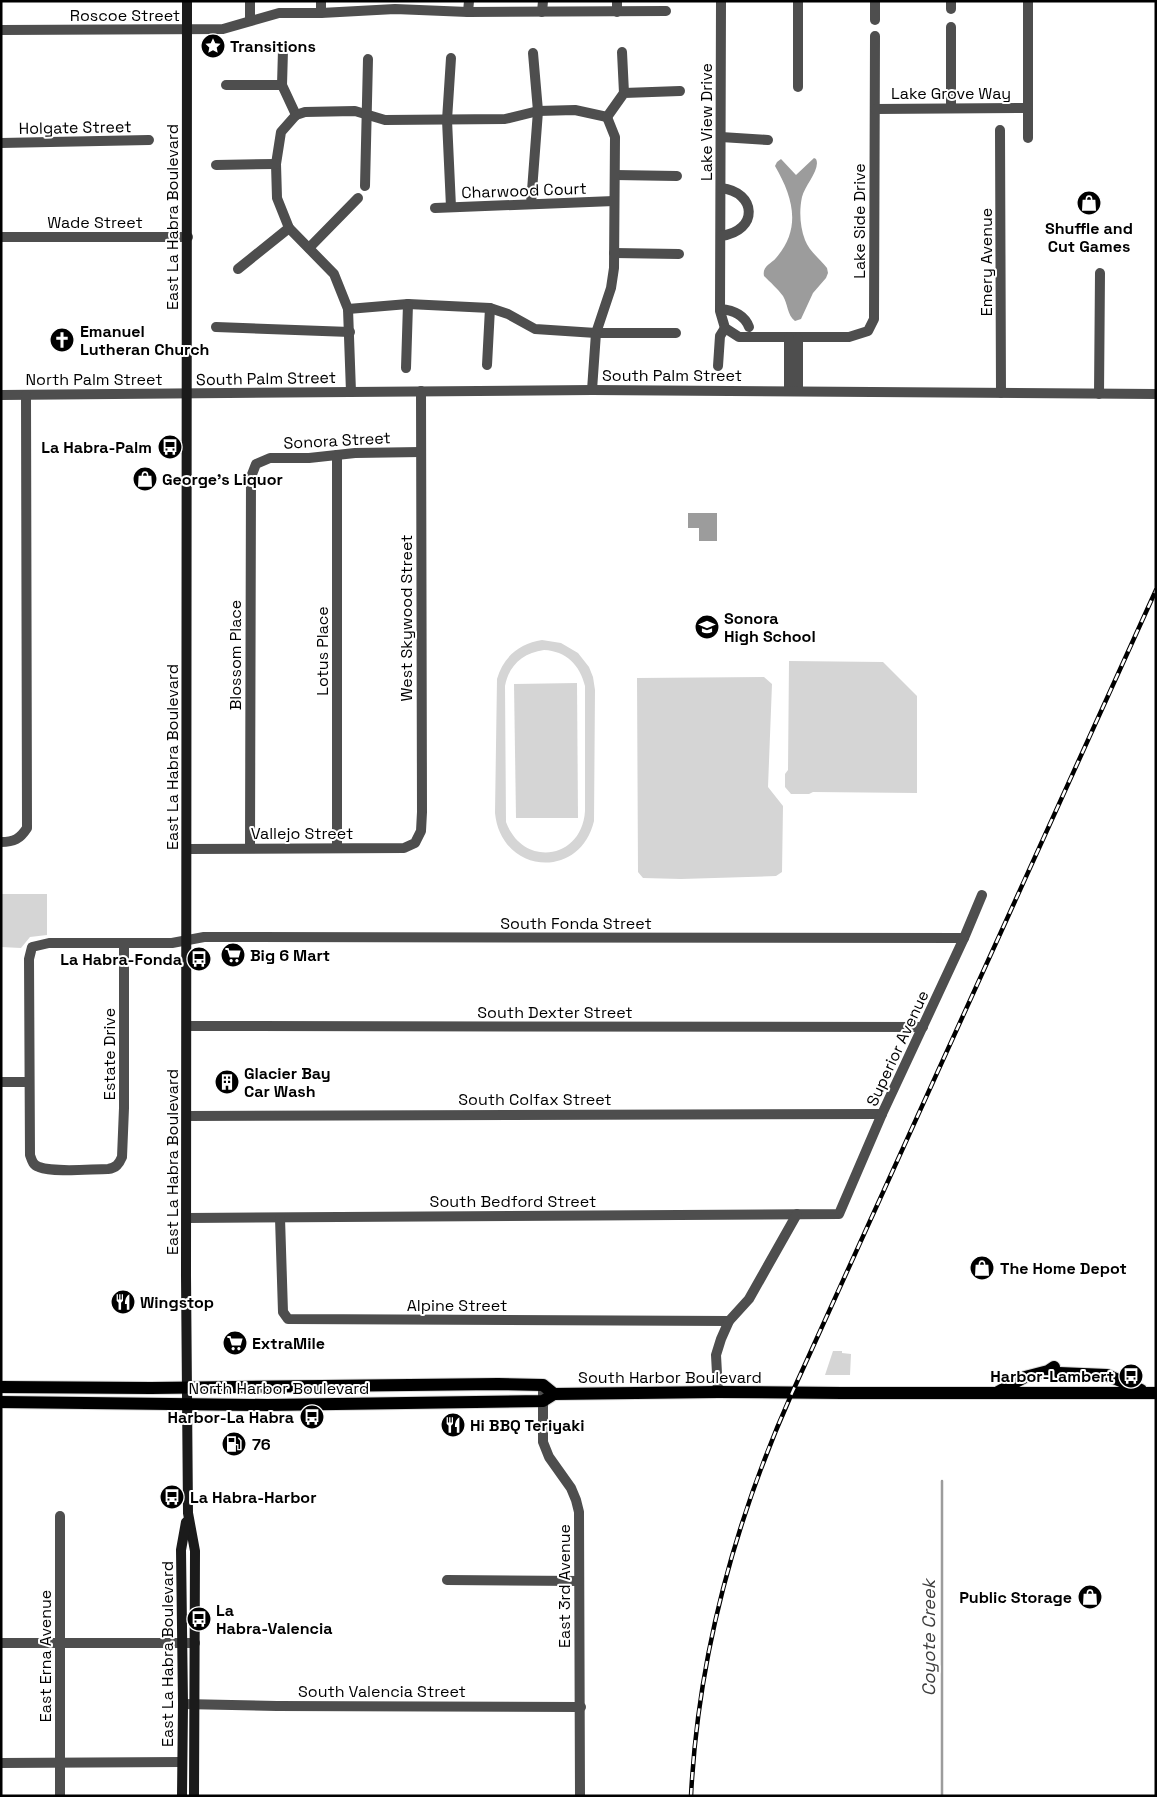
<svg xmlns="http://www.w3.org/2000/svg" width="1157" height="1797" font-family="'Space Grotesk',sans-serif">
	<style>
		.green { fill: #d5d5d5; fill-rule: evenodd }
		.water { fill: #9c9c9c }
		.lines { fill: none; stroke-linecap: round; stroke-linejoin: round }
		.stream { stroke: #9c9c9c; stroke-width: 2.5 }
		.primary-casing { stroke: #dbdbdb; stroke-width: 14 }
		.minor { stroke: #4e4e4e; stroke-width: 10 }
		.secondary { stroke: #1b1b1b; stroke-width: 10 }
		.primary { stroke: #000; stroke-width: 12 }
		.rail-casing { stroke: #000; stroke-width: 4.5 }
		.rail { stroke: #fff; stroke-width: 2.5; stroke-dasharray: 8; stroke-linecap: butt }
		.labels { text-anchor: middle; stroke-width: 4; stroke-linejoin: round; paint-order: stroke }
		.street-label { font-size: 16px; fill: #000; stroke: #fff }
		.poi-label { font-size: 16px; font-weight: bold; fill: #000; stroke: #fff; text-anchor: start }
		.water-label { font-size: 18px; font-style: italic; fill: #3d3d3d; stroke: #fff }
	</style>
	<rect width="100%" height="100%" fill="#fff"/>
	<g class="green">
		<path d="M542 640 561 643 578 653 589 667 593 677 595 690 594 821C580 881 501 874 495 813L497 679C503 657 520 643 542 640ZM544 650C566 651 580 665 585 686V811C582 860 523 868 506 822L505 686C509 665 523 653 544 650Z"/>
		<path d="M789 661 883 662 917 696V793L813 792 809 794H791L785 787V774L788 770Z"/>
		<path d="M764 677 772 684 768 787 783 806 782 872 776 876 681 879 643 878 638 872 637 678Z"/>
		<path d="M577 683 578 818H516L514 684Z"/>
		<path d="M1 894H47V935L30 937 21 948 1 947Z"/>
		<path d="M833 1351H842V1353L851 1354 850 1375H825Z"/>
	</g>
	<g class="water">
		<path d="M814 158 816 159C821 169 805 185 802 197 799 211 800 227 805 240 809 251 820 259 827 268L828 273 826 278 813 293 801 319 795 321C787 315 788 304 783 296 778 289 770 282 764 276 762 266 771 264 776 258 802 228 793 197 775 166L777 162 781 159 796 175Z"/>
		<path d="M688 513H717V541H699V528H688Z"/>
	</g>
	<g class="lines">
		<path class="stream" d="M942 1481V1796"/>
		<defs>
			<g id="primary">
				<path d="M1059 1373 1107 1375 1141 1390"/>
				<path d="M1 1387 151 1388 498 1384 543 1385 554 1394 718 1392 842 1393H1156"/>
				<path d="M998 1392 1025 1377 1048 1371 1054 1367"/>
				<path d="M1 1402 267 1405 543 1401 554 1394"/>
			</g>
		</defs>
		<use href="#primary" class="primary-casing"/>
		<g class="minor">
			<path d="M250 1V21"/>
			<path d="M721 1 720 311 725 328 739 337H849L868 331 874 319 875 36"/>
			<path d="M875 1V20"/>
			<path d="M951 1V9"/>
			<path d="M1028 1V138"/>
			<path d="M468 12 469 1"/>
			<path d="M542 12 543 1"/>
			<path d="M617 12V1"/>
			<path d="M321 13V1"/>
			<path d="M951 27V108"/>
			<path d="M1 30 223 29 279 13H321L395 9 468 12 666 11"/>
			<path d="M283 50 282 85 296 115"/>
			<path d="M622 52 624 93"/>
			<path d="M451 58 447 120 451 207"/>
			<path d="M226 85H282"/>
			<path d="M798 87V1"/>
			<path d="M875 109 1028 108"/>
			<path d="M296 115 305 112 355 111 385 120 505 119 538 111 575 110 607 117"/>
			<path d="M296 115 281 132 276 164 277 198 289 228 334 274 348 309 351 392"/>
			<path d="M607 117 624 93 680 91"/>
			<path d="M1000 130 1001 393"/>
			<path d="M721 137 768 140"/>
			<path d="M1 143 149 140"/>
			<path d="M216 165 276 164"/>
			<path d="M615 175 677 176"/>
			<path d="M365 186 368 59"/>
			<path d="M721 188C757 192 759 231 721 236"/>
			<path d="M531 204 538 111 533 53"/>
			<path d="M435 208 614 201"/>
			<path d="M1 237H188"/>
			<path d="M309 248 358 198"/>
			<path d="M614 253 679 254"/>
			<path d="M238 269 289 228"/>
			<path d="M348 309 408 304 490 308 508 314 535 329 596 333H676"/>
			<path d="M720 309C733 310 744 314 749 327"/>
			<path d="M216 327 350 332"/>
			<path d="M789 337V391"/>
			<path d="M798 338V391"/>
			<path d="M487 365 490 308"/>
			<path d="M718 366 720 336 725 328"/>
			<path d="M406 368 408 304"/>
			<path d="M592 390 596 333 611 288 614 268 615 137 607 117"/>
			<path d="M1099 394 1100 273"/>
			<path d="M1 395 592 390 1156 394"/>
			<path d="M1 842C14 842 20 839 27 828L26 395"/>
			<path d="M250 848 251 477 256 464 270 458H309L355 453 421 452"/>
			<path d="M337 848V455"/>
			<path d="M187 849 404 848 415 843 421 831 422 812 421 391"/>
			<path d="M124 943V1108L122 1157C119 1164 116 1168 108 1169 91 1169 54 1173 39 1167 33 1165 32 1161 30 1155L29 959 32 947 49 943H172L204 937 964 938"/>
			<path d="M187 1026 923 1027"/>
			<path d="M1 1082H28"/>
			<path d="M187 1116 882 1114"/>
			<path d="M187 1218 839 1214 882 1114 964 938 982 895"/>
			<path d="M280 1218 283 1312 288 1319 729 1321"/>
			<path d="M543 1385V1442L549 1457 571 1488 576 1500 579 1512 580 1796"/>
			<path d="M718 1392 716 1355 721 1339 729 1321 749 1299 797 1214"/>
			<path d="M60 1516V1796"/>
			<path d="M447 1580 579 1581"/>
			<path d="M1 1643H195"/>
			<path d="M183 1704 277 1706 581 1707"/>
			<path d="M1 1763 182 1762"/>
		</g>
		<g class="secondary">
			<path d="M187 1 186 1276 188 1513 195 1551 194 1796"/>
			<path d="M182 1796 183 1704 181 1550 186 1522"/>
		</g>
		<use href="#primary" class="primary"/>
		<defs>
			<path id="rail" d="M691 1796C698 1656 735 1521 792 1393L1156 590"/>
		</defs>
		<use href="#rail" class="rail-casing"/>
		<use href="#rail" class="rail"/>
	</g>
	<defs>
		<symbol id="sight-disc" viewBox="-11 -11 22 22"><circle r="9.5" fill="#000" stroke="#fff"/><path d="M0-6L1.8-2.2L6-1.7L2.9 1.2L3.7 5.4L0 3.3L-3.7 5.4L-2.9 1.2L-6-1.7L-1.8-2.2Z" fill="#fff"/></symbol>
		<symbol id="shop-disc" viewBox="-11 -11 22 22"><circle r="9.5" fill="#000" stroke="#fff"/><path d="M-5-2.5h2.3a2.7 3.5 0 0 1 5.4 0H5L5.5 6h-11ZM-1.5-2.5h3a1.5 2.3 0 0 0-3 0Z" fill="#fff"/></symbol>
		<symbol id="church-disc" viewBox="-11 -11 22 22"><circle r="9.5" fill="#000" stroke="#fff"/><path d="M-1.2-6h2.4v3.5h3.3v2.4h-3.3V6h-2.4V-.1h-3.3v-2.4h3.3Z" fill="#fff"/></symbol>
		<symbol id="bus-disc" viewBox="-11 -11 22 22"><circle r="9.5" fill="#000" stroke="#fff"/><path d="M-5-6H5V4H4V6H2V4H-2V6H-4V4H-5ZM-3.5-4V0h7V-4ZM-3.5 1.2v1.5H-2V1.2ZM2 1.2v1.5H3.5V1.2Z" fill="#fff"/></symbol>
		<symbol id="school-disc" viewBox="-11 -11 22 22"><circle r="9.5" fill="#000" stroke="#fff"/><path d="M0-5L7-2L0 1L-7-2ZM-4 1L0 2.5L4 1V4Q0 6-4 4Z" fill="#fff"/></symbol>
		<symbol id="supermarket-disc" viewBox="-11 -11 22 22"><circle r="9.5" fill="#000" stroke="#fff"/><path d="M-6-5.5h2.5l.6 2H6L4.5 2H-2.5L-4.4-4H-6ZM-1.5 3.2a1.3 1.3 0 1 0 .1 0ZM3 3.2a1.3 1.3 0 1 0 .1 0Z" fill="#fff"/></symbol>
		<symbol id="building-disc" viewBox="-11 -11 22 22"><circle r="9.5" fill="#000" stroke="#fff"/><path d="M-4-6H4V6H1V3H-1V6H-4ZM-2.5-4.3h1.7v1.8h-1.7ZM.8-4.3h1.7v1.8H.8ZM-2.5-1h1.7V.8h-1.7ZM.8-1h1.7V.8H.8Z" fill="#fff"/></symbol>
		<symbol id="restaurant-disc" viewBox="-11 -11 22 22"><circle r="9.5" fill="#000" stroke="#fff"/><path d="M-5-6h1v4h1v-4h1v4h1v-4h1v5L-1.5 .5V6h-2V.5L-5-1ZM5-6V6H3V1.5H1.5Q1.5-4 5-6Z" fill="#fff"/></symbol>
		<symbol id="fuel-disc" viewBox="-11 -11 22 22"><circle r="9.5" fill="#000" stroke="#fff"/><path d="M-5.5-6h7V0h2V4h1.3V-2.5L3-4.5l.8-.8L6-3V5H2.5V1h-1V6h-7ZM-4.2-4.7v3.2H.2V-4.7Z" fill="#fff"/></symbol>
	</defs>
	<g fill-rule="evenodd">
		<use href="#sight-disc" x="199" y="32" width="28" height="28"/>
		<use href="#shop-disc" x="1075" y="189" width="28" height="28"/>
		<use href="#church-disc" x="48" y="326" width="28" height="28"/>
		<use href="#bus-disc" x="156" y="433" width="28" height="28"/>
		<use href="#shop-disc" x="131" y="465" width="28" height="28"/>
		<use href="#school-disc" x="693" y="613" width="28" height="28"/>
		<use href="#supermarket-disc" x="219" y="941" width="28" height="28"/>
		<use href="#bus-disc" x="185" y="945" width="28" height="28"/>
		<use href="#building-disc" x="213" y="1068" width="28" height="28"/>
		<use href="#shop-disc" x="968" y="1254" width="28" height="28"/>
		<use href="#restaurant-disc" x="109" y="1288" width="28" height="28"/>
		<use href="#supermarket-disc" x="221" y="1329" width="28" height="28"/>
		<use href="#bus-disc" x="1117" y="1362" width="28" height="28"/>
		<use href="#bus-disc" x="298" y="1403" width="28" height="28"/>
		<use href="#restaurant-disc" x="439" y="1411" width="28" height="28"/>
		<use href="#fuel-disc" x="220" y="1430" width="28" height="28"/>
		<use href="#bus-disc" x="158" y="1483" width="28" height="28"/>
		<use href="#shop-disc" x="1076" y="1583" width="28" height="28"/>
		<use href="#bus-disc" x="185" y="1605" width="28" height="28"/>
	</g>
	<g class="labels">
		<g class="street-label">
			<text x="125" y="21">Roscoe Street</text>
			<text x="951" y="99">Lake Grove Way</text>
			<text transform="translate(706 122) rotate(-90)" y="6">Lake View Drive</text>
			<text transform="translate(75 127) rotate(-1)" y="6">Holgate Street</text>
			<text transform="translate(524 190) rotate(-2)" y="6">Charwood Court</text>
			<text transform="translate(172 217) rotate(-90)" y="6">East La Habra Boulevard</text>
			<text transform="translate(859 221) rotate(-90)" y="6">Lake Side Drive</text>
			<text x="95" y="228">Wade Street</text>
			<text transform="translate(986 262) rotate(-90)" y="6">Emery Avenue</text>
			<text x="672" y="381">South Palm Street</text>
			<text transform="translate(266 378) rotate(-1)" y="6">South Palm Street</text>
			<text x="94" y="385">North Palm Street</text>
			<text transform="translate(337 440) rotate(-3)" y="6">Sonora Street</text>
			<text transform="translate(406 618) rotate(-90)" y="6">West Skywood Street</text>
			<text transform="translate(322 651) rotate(-90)" y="6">Lotus Place</text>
			<text transform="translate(235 655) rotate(-90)" y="6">Blossom Place</text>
			<text transform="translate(172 757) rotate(-90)" y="6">East La Habra Boulevard</text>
			<text x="302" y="839">Vallejo Street</text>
			<text x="576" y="929">South Fonda Street</text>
			<text x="555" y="1018">South Dexter Street</text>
			<text transform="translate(897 1048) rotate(-65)" y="6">Superior Avenue</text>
			<text transform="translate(109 1054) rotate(-90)" y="6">Estate Drive</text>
			<text x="535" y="1105">South Colfax Street</text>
			<text transform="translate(172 1162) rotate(-90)" y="6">East La Habra Boulevard</text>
			<text x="513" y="1207">South Bedford Street</text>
			<text x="457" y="1311">Alpine Street</text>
			<text x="670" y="1383">South Harbor Boulevard</text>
			<text x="279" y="1394">North Harbor Boulevard</text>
			<text transform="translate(564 1586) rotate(-90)" y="6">East 3rd Avenue</text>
			<text transform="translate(167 1654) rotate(-90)" y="6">East La Habra Boulevard</text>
			<text transform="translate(45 1656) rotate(-90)" y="6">East Erna Avenue</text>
			<text x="382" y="1697">South Valencia Street</text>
		</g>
		<g class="poi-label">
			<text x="230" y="52">Transitions</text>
			<text x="1089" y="234" text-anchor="middle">Shuffle and<tspan x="1089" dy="18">Cut Games</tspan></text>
			<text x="80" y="337">Emanuel<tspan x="80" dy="18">Lutheran Church</tspan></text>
			<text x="152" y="453" text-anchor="end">La Habra-Palm</text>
			<text x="162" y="485">George's Liquor</text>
			<text x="724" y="624">Sonora<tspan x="724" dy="18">High School</tspan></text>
			<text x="250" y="961">Big 6 Mart</text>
			<text x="182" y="965" text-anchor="end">La Habra-Fonda</text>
			<text x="244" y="1079">Glacier Bay<tspan x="244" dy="18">Car Wash</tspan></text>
			<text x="1000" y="1274">The Home Depot</text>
			<text x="140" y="1308">Wingstop</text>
			<text x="252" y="1349">ExtraMile</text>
			<text x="1114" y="1382" text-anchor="end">Harbor-Lambert</text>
			<text x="294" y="1423" text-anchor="end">Harbor-La Habra</text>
			<text x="470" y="1431">Hi BBQ Teriyaki</text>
			<text x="252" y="1450">76</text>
			<text x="190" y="1503">La Habra-Harbor</text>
			<text x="1072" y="1603" text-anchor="end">Public Storage</text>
			<text x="216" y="1616">La<tspan x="216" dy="18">Habra-Valencia</tspan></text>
		</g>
		<g class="water-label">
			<text transform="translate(929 1638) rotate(-90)" y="6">Coyote Creek</text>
		</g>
	</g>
	<rect width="1157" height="1797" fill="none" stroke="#000000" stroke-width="5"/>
</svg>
